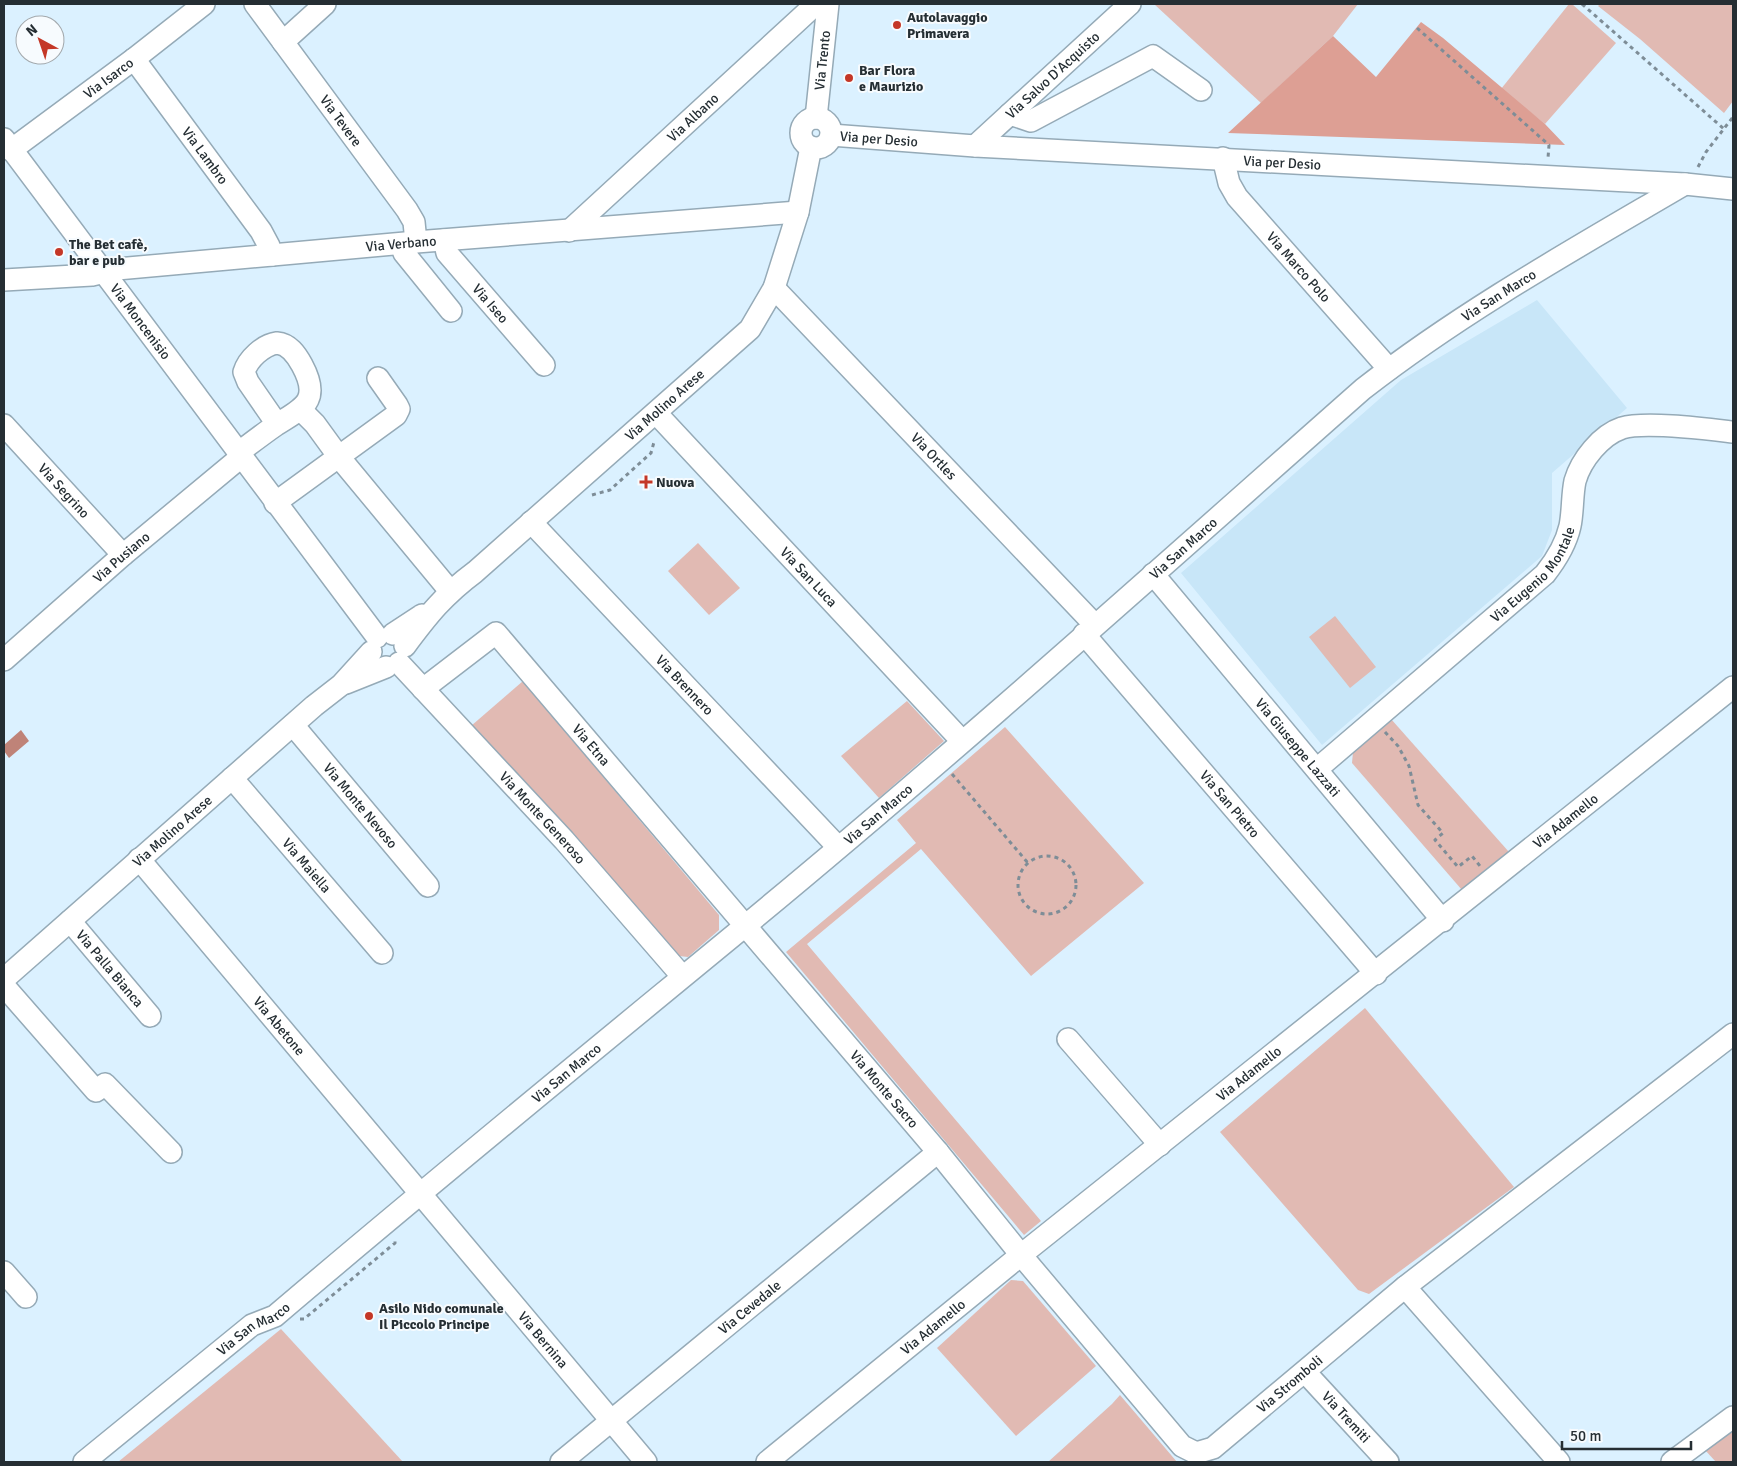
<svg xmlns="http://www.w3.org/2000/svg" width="1737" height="1466" font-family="Signika,sans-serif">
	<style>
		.built { fill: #c8e6f8 }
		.green { fill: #e1bab3 }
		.forest { fill: #dd9f94 }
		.water { fill: #bf8378 }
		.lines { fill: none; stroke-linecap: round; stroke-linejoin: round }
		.minor-casing { stroke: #95aab7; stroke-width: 24 }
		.path { stroke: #7e8d97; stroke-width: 3; stroke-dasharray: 4 4; stroke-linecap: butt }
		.minor { stroke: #fff; stroke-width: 21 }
		.poi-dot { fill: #c43727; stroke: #f7fbfe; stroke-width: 2 }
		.labels { text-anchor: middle; stroke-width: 4; stroke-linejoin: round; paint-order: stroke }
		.poi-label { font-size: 14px; font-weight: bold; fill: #252e33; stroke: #f7fbfe; text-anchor: start }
		.street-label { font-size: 14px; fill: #252e33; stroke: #f7fbfe }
	</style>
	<rect width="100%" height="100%" fill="#dbf1ff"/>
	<path class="built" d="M1537 300 1627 408 1552 473V530L1542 556 1322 745 1181 573 1401 380Z"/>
	<g class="green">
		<path d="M1154 4H1358L1333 36 1261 103Z"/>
		<path d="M1569 4H1572L1616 43 1545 124 1501 89Z"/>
		<path d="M1600 4H1733V101L1724 113 1640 39 1598 6Z"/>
		<path d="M698 543 740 588 709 615 668 571Z"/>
		<path d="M1335 616 1376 667 1350 688 1309 637Z"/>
		<path d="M523 681 719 915V930L688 957 679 956 471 726Z"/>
		<path d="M907 701 944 741 879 798 841 756Z"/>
		<path d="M1391 719 1509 852 1462 890 1352 763 1353 752Z"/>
		<path d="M1005 727 1144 883 1031 976 921 849 807 944 1041 1221 1024 1235 786 952 916 843 897 820Z"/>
		<path d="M1365 1008 1514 1187 1369 1294 1358 1290 1220 1132Z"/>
		<path d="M1011 1280 1023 1281 1096 1366 1016 1436 937 1348Z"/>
		<path d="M281 1329 403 1462H118Z"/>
		<path d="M1120 1395 1177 1462H1048L1112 1404Z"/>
		<path d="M1733 1429V1462H1716L1705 1450Z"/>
	</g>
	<path class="forest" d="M1421 22 1443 38 1545 124 1565 145 1228 133 1333 36 1376 77Z"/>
	<path class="water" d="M21 730 29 741 9 758 4 751V745Z"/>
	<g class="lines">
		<defs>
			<g id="minor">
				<path id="s1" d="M255 4 407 210 414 222 416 242"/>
				<path d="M283 42 325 4"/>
				<path id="s2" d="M134 59 261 231 269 246 272 255"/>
				<path d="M1010 114 1031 121 1153 56 1201 90"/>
				<path id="s3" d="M816 118 828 4"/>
				<circle cx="816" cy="133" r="15"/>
				<path id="s4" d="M831 135 975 146 1685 184 1733 189"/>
				<path id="s5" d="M4 139 377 637"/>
				<path id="s6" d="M975 146 1130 4"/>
				<path id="s7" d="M11 150 134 59 204 4"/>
				<path id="s8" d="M1223 158 1229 183 1237 197 1389 369"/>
				<path id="s9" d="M569 231 816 4"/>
				<path id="s10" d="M444 240 447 253 544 365"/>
				<path d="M401 244 404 253 451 311"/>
				<path id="s11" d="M4 280 92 275 117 269 416 242 798 212"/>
				<path id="s12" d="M774 288 1094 624"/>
				<path d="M301 410 315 424 339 457 450 591"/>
				<path id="s13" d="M656 413 962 741"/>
				<path id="s14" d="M4 425 123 555"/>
				<path d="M238 453C250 444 263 434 276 425 302 408 322 402 302 365 296 354 289 344 277 343 263 345 248 359 244 372L248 382 277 424"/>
				<path d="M275 503 396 415 399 409 397 405 378 378"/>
				<path id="s15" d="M531 522 838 847"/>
				<path id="s16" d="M1153 574 1443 921"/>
				<path d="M393 634 422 615"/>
				<path id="s17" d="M1084 634 1376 974"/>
				<path id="s18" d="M405 646C428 615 444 595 475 572L750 329 774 288 798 212 811 147"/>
				<path id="s19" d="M4 660 123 555 241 457"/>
				<path id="s20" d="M399 663 564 840 682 976"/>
				<path d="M346 683 386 667"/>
				<path id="s21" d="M423 689 496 633 938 1152 1021 1255 1182 1446 1196 1453 1213 1448 1405 1287 1559 1462"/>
				<path id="s22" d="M293 725 428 886"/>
				<path id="s23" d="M1317 769 1545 574C1556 560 1566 544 1570 526 1573 512 1572 495 1575 481 1581 460 1601 435 1622 428 1645 421 1707 429 1733 432"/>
				<path id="s24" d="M232 778 382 953"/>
				<path id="s25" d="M139 859 646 1462"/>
				<path id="s26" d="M70 921 150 1016"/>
				<path id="s27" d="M4 979 314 706 341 685 371 652"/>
				<path d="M4 986 96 1091 105 1084 171 1152"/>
				<path d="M1068 1039 1160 1145"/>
				<path d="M4 1272 26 1297"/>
				<path d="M1405 1287 1733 1034"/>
				<path id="s28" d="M1305 1372 1388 1462"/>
				<path id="s29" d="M84 1462 252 1325 275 1316C430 1184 587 1056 745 926 955 753 1158 570 1363 389 1463 311 1576 248 1685 184"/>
				<path id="s30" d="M561 1462 938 1152"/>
				<path id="s31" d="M767 1462 1021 1255 1733 687"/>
				<path d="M1672 1462 1733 1417"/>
			</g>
		</defs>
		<use href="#minor" class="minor-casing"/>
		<g class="path">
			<path d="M1582 4 1724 129"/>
			<path d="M1417 28 1549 145 1548 158"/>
			<path d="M1698 167 1706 152 1733 117"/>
			<path d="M592 495 610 490 651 453 654 442"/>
			<path d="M1385 732 1398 746 1409 766 1418 805 1443 833 1435 840 1458 867 1472 856 1480 866"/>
			<path d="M952 774 1028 863"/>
			<circle cx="1047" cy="885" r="29"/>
			<path d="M300 1319H304L395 1243V1239"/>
		</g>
		<use href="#minor" class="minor"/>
	</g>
	<g class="poi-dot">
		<circle cx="897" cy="25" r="5"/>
		<circle cx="849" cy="78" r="5"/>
		<circle cx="59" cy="252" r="5"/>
		<path d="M643.5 474.5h5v5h5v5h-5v5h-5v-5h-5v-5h5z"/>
		<circle cx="369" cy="1316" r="5"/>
	</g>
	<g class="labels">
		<g class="poi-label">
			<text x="907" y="22">Autolavaggio<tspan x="907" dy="16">Primavera</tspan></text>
			<text x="859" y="75">Bar Flora<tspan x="859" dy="16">e Maurizio</tspan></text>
			<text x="69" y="249">The Bet cafè,<tspan x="69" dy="16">bar e pub</tspan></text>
			<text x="656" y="487">Nuova</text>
			<text x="379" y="1313">Asilo Nido comunale<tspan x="379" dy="16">Il Piccolo Principe</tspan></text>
		</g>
		<g class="street-label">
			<text dy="5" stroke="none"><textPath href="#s3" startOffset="58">Via Trento</textPath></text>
			<text dy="5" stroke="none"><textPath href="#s6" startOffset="105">Via Salvo D'Acquisto</textPath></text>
			<text dy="5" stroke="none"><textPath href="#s7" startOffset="121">Via Isarco</textPath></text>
			<text dy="5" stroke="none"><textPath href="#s9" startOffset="168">Via Albano</textPath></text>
			<text dy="5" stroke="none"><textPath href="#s1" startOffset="145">Via Tevere</textPath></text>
			<text dy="5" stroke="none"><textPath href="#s4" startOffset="48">Via per Desio</textPath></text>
			<text dy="5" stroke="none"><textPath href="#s2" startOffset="120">Via Lambro</textPath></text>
			<text dy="5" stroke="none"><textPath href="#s4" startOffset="452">Via per Desio</textPath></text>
			<text dy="5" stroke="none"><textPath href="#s11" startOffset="399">Via Verbano</textPath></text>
			<text dy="5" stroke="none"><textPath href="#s8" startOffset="135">Via Marco Polo</textPath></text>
			<text dy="5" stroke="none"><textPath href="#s29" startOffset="1836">Via San Marco</textPath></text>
			<text dy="5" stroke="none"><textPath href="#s10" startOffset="80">Via Iseo</textPath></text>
			<text dy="5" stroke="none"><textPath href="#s5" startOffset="228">Via Moncenisio</textPath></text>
			<text dy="5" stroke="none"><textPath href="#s18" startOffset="355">Via Molino Arese</textPath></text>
			<text dy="5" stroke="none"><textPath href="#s12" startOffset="232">Via Ortles</textPath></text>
			<text dy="5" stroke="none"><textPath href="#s14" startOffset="89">Via Segrino</textPath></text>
			<text dy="5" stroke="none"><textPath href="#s29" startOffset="1431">Via San Marco</textPath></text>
			<text dy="5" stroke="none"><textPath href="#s19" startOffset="156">Via Pusiano</textPath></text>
			<text dy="5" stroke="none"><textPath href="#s23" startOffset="292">Via Eugenio Montale</textPath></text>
			<text dy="5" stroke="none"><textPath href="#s13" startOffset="224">Via San Luca</textPath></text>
			<text dy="5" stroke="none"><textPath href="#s15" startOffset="224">Via Brennero</textPath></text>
			<text dy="5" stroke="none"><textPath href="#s21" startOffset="239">Via Etna</textPath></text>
			<text dy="5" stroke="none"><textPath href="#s16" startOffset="226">Via Giuseppe Lazzati</textPath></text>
			<text dy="5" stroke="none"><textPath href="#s17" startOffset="224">Via San Pietro</textPath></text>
			<text dy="5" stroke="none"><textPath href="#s22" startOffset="105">Via Monte Nevoso</textPath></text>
			<text dy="5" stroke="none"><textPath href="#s29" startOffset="1026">Via San Marco</textPath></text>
			<text dy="5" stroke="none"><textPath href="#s20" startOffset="211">Via Monte Generoso</textPath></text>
			<text dy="5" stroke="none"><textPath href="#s31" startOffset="1024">Via Adamello</textPath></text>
			<text dy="5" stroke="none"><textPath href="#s27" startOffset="224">Via Molino Arese</textPath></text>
			<text dy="5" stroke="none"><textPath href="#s24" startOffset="115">Via Maiella</textPath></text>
			<text dy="5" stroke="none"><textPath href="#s26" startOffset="62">Via Palla Bianca</textPath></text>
			<text dy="5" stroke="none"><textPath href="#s25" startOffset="218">Via Abetone</textPath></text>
			<text dy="5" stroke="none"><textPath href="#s29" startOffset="621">Via San Marco</textPath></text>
			<text dy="5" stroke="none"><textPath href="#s31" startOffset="619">Via Adamello</textPath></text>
			<text dy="5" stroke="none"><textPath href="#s21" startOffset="691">Via Monte Sacro</textPath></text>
			<text dy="5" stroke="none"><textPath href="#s30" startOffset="244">Via Cevedale</textPath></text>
			<text dy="5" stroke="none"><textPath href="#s31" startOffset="214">Via Adamello</textPath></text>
			<text dy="5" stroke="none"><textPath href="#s29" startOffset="216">Via San Marco</textPath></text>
			<text dy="5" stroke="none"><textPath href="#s25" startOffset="628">Via Bernina</textPath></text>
			<text dy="5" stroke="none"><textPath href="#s21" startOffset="1289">Via Stromboli</textPath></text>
			<text dy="5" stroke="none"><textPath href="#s28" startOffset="61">Via Tremiti</textPath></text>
		</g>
	</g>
	<rect width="1737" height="1466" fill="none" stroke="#252e33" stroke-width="10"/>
	<g transform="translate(40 40) rotate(320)"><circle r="24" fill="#f7fbfe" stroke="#a3a9ad"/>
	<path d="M0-4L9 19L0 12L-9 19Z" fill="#c43727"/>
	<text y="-8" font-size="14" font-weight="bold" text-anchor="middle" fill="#252e33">N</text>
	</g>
	<path d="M1562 1441v8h129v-8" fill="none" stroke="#252e33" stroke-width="2.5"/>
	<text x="1570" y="1441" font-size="15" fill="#252e33" stroke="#f7fbfe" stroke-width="4" paint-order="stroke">50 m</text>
</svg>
